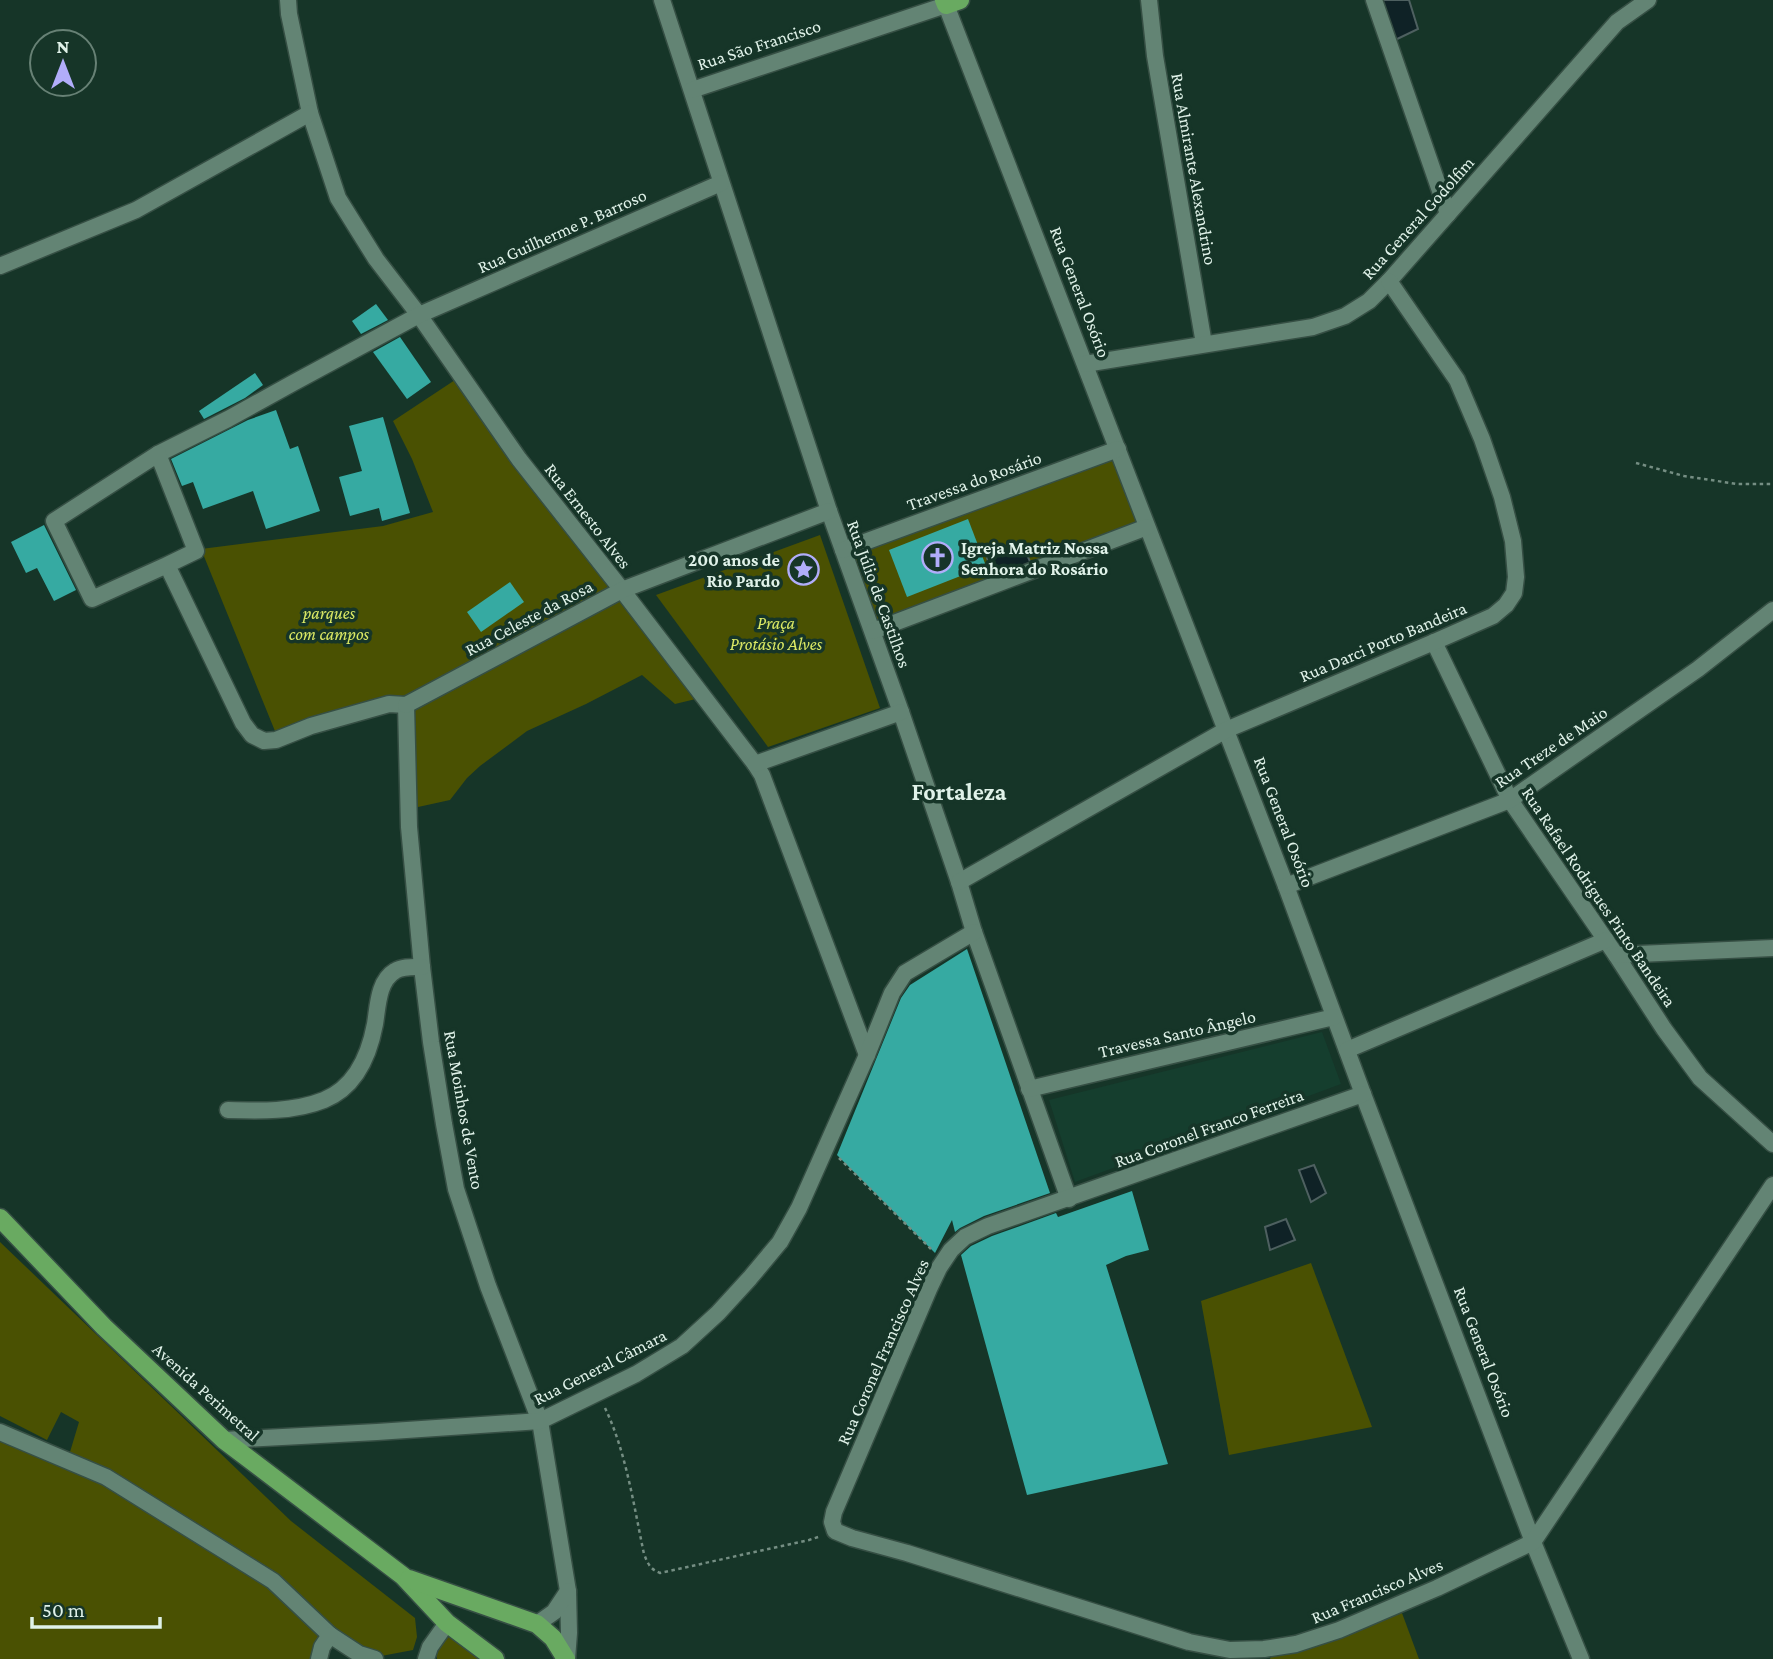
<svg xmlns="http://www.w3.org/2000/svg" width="1773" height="1659" font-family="'Crimson Pro',serif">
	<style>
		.built { fill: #153e2e }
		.green { fill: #4a5102 }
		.water { fill: #0f2226; stroke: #4e6060; stroke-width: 2 }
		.building { fill: #36aaa2 }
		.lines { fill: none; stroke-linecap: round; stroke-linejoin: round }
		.minor-casing { stroke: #364f44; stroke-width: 19 }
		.major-casing { stroke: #364f44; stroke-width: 21 }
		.path { stroke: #758e83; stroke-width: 2.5; stroke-dasharray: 3.5 3.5; stroke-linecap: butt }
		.minor { stroke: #638474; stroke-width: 16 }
		.major { stroke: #69aa61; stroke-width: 18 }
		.labels { text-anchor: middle; stroke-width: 7; stroke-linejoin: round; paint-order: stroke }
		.street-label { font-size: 18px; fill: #e0f2e9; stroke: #163528 }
		.poi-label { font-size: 18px; font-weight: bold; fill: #e0f2e9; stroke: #163528; text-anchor: start }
		.park-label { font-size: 18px; font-style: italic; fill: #dbe964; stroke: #163528 }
		.district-label { font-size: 24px; font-weight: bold; fill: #e0f2e9; stroke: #163528 }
	</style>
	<rect width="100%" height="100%" fill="#163528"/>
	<path class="built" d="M1322 1032 1341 1084 1075 1182 1049 1100Z"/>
	<g class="green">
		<path d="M458 378 616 589 404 701 277 736 201 549 383 526 433 512 412 459 393 421Z"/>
		<path d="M1116 452 1146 527 873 629 844 551Z"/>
		<path d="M820 535 880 708 768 747 656 595Z"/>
		<path d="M621 592 700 698 675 704 642 675 586 704 527 731 480 766 467 778 450 800 409 809 407 706Z"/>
		<path d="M0 1242 291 1521 415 1618 417 1637 413 1650 376 1657 355 1648 132 1484 70 1452 79 1422 61 1412 47 1440 0 1416Z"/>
		<path d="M1311 1263 1372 1427 1229 1455 1201 1301Z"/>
		<path d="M0 1436 103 1480 269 1584 325 1636 326 1659H0Z"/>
		<path d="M1399 1605 1419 1659H1270L1272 1653Z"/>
		<path d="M446 1631 483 1659H437V1649Z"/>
	</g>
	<g class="water">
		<path d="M1379 0H1409L1418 29 1393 41Z"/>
		<path d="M1023 546 1033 568 997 581 987 558Z"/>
		<path d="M1314 1165 1326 1193 1311 1202 1299 1170Z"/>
		<path d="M1286 1219 1295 1240 1270 1250 1265 1227Z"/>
	</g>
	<g class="building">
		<path d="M376 304 388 320 361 334 352 321Z"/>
		<path d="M400 337 431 382 407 399 373 352Z"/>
		<path d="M255 373 263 385 245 398 204 419 199 411Z"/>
		<path d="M276 410 290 449 298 446 320 511 266 529 253 491 203 509 193 482 182 486 171 459 248 420Z"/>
		<path d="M383 417 410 513 382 521 379 508 350 516 339 477 362 471 349 426Z"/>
		<path d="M968 519 986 566 907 597 889 550Z"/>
		<path d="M44 525 76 590 54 601 37 568 26 573 11 542Z"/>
		<path d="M510 582 524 602 481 632 467 612Z"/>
		<path d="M967 949 1050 1193 984 1216 960 1228 955 1232 952 1220 935 1253 837 1155 901 998 910 985Z"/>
		<path d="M1132 1191 1149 1250 1126 1256 1106 1265 1168 1464 1027 1495 961 1255 971 1246 992 1236 1056 1213 1058 1217Z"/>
	</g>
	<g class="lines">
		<defs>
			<g id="minor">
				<path d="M288 0 289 14 310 113 338 198 376 259 419 315 519 459 622 590 755 764 762 775 867 1055"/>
				<path d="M662 0 829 511 901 712 959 882 974 932 1069 1199"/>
				<path d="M1149 0 1155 56 1204 344"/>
				<path d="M1374 0 1448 214"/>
				<path d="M692 90 946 5 1286 886 1363 1094 1533 1542 1581 1659"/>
				<path d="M0 266 136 210 310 113"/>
				<path d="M1085 364 1313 327 1345 316 1369 301 1389 281 1617 22 1648 0"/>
				<path d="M158 454 228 419 293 383 419 315 721 183"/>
				<path d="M843 550 1118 449"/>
				<path d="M167 565 92 599 54 521 158 454 196 551 167 565 243 723 252 735 264 741 276 740 311 726 389 704 406 705"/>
				<path d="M873 631 1147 527"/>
				<path d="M1434 642 1510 800 1616 955 1664 1029 1700 1078 1773 1144"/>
				<path d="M406 705 409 827 422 967 431 1042 444 1124 456 1189 488 1286 540 1421 568 1591 569 1633 567 1659"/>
				<path d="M406 705 622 590 829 511"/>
				<path d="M755 764 901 712"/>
				<path d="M959 882 1226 730 1434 642 1493 616 1506 605 1514 593 1516 577 1513 541 1502 497 1482 439 1457 380 1389 281"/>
				<path d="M1286 886 1510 800 1698 669 1773 610"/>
				<path d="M1616 955 1773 948"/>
				<path d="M1347 1050 1606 940"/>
				<path d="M1029 1089 1334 1017"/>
				<path d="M1363 1094 988 1226 965 1237 951 1250 939 1268 929 1289 834 1512 832 1522 835 1531 852 1538 907 1553 1189 1642 1230 1650 1264 1649 1296 1644 1339 1630 1437 1588 1533 1542 1773 1185"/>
				<path d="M228 1110C260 1111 294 1112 324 1100 356 1087 369 1056 375 1024 378 1006 378 981 395 971 403 966 413 967 422 967"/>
				<path d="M0 1432 106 1477 273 1581 330 1635 359 1654 375 1659"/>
				<path d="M224 1440 377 1432 540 1421 636 1374 682 1346 718 1313 750 1278 780 1242 799 1208 867 1055 892 993 905 973 974 932"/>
				<path d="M537 1624 554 1612 568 1591"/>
				<path d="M319 1659 322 1647 330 1635"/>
				<path d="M426 1659 430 1647 447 1623"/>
			</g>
			<g id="major">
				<path d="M944 0 946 5 960 0"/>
				<path d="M0 1218 104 1327 224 1440 403 1576 447 1623 495 1659"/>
				<path d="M409 1579 537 1624 553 1638 566 1659"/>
			</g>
		</defs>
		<use href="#minor" class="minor-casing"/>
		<use href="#major" class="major-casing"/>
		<g class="path">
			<path d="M1636 463 1684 476 1737 484H1773"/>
			<path d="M839 1158 931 1249"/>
			<path d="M605 1408C626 1451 634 1507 644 1554 648 1564 650 1569 660 1573L809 1540 821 1536"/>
		</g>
		<use href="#minor" class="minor"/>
		<use href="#major" class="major"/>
	</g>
	<defs>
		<symbol id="church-ring" viewBox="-11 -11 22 22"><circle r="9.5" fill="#163528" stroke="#b1adfa" stroke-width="1.5"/><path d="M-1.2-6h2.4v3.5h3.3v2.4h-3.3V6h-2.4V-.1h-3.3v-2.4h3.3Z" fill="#b1adfa"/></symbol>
		<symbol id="sight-ring" viewBox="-11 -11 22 22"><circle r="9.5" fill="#163528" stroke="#b1adfa" stroke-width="1.5"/><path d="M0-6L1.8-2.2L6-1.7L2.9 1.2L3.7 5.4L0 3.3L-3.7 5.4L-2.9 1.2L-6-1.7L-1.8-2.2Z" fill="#b1adfa"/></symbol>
	</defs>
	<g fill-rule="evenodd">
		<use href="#church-ring" x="920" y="540" width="35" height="35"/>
		<use href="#sight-ring" x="786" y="552" width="35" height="35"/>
	</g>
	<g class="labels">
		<g class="street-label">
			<text transform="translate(759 45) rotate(-18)" y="6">Rua São Francisco</text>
			<text transform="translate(1194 169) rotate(80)" y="6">Rua Almirante Alexandrino</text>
			<text transform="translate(1418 218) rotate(-48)" y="6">Rua General Godolfim</text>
			<text transform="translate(562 231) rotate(-24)" y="6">Rua Guilherme P. Barroso</text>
			<text transform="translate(1080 292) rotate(69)" y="6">Rua General Osório</text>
			<text transform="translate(974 481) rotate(-20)" y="6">Travessa do Rosário</text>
			<text transform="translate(588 516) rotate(52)" y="6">Rua Ernesto Alves</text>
			<text transform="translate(879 594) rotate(70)" y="6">Rua Júlio de Castilhos</text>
			<text transform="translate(529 618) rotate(-28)" y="6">Rua Celeste da Rosa</text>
			<text transform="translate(1383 642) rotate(-23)" y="6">Rua Darci Porto Bandeira</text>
			<text transform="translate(1551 747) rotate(-34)" y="6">Rua Treze de Maio</text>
			<text transform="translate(1284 822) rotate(69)" y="6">Rua General Osório</text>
			<text transform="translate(1599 897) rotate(56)" y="6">Rua Rafael Rodrigues Pinto Bandeira</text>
			<text transform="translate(1177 1034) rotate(-13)" y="6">Travessa Santo Ângelo</text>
			<text transform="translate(464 1110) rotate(80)" y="6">Rua Moinhos de Vento</text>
			<text transform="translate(1209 1128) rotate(-20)" y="6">Rua Coronel Franco Ferreira</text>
			<text transform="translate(883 1352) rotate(-66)" y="6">Rua Coronel Francisco Alves</text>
			<text transform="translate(1484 1352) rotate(69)" y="6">Rua General Osório</text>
			<text transform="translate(600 1367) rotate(-27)" y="6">Rua General Câmara</text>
			<text transform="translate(206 1392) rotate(42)" y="6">Avenida Perimetral</text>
			<text transform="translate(1377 1591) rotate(-23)" y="6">Rua Francisco Alves</text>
		</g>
		<g class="poi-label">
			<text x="961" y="554">Igreja Matriz Nossa<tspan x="961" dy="21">Senhora do Rosário</tspan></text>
			<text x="780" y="566" text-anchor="end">200 anos de<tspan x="780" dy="21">Rio Pardo</tspan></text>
		</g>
		<g class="park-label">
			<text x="329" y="619">parques<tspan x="329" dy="21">com campos</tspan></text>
			<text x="776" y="629">Praça<tspan x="776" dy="21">Protásio Alves</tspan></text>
		</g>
		<g class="district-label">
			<text x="959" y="800">Fortaleza</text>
		</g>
	</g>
	<g transform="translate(63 63)"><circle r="33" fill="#163528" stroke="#678175" stroke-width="2"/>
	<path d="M0-5L12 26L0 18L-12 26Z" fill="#b1adfa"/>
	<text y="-10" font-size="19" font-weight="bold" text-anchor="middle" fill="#e0f2e9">N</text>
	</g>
	<path d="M32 1617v10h128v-10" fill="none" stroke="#e0f2e9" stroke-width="3.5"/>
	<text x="42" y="1617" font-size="21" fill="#e0f2e9" stroke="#163528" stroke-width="5" paint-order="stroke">50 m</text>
</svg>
